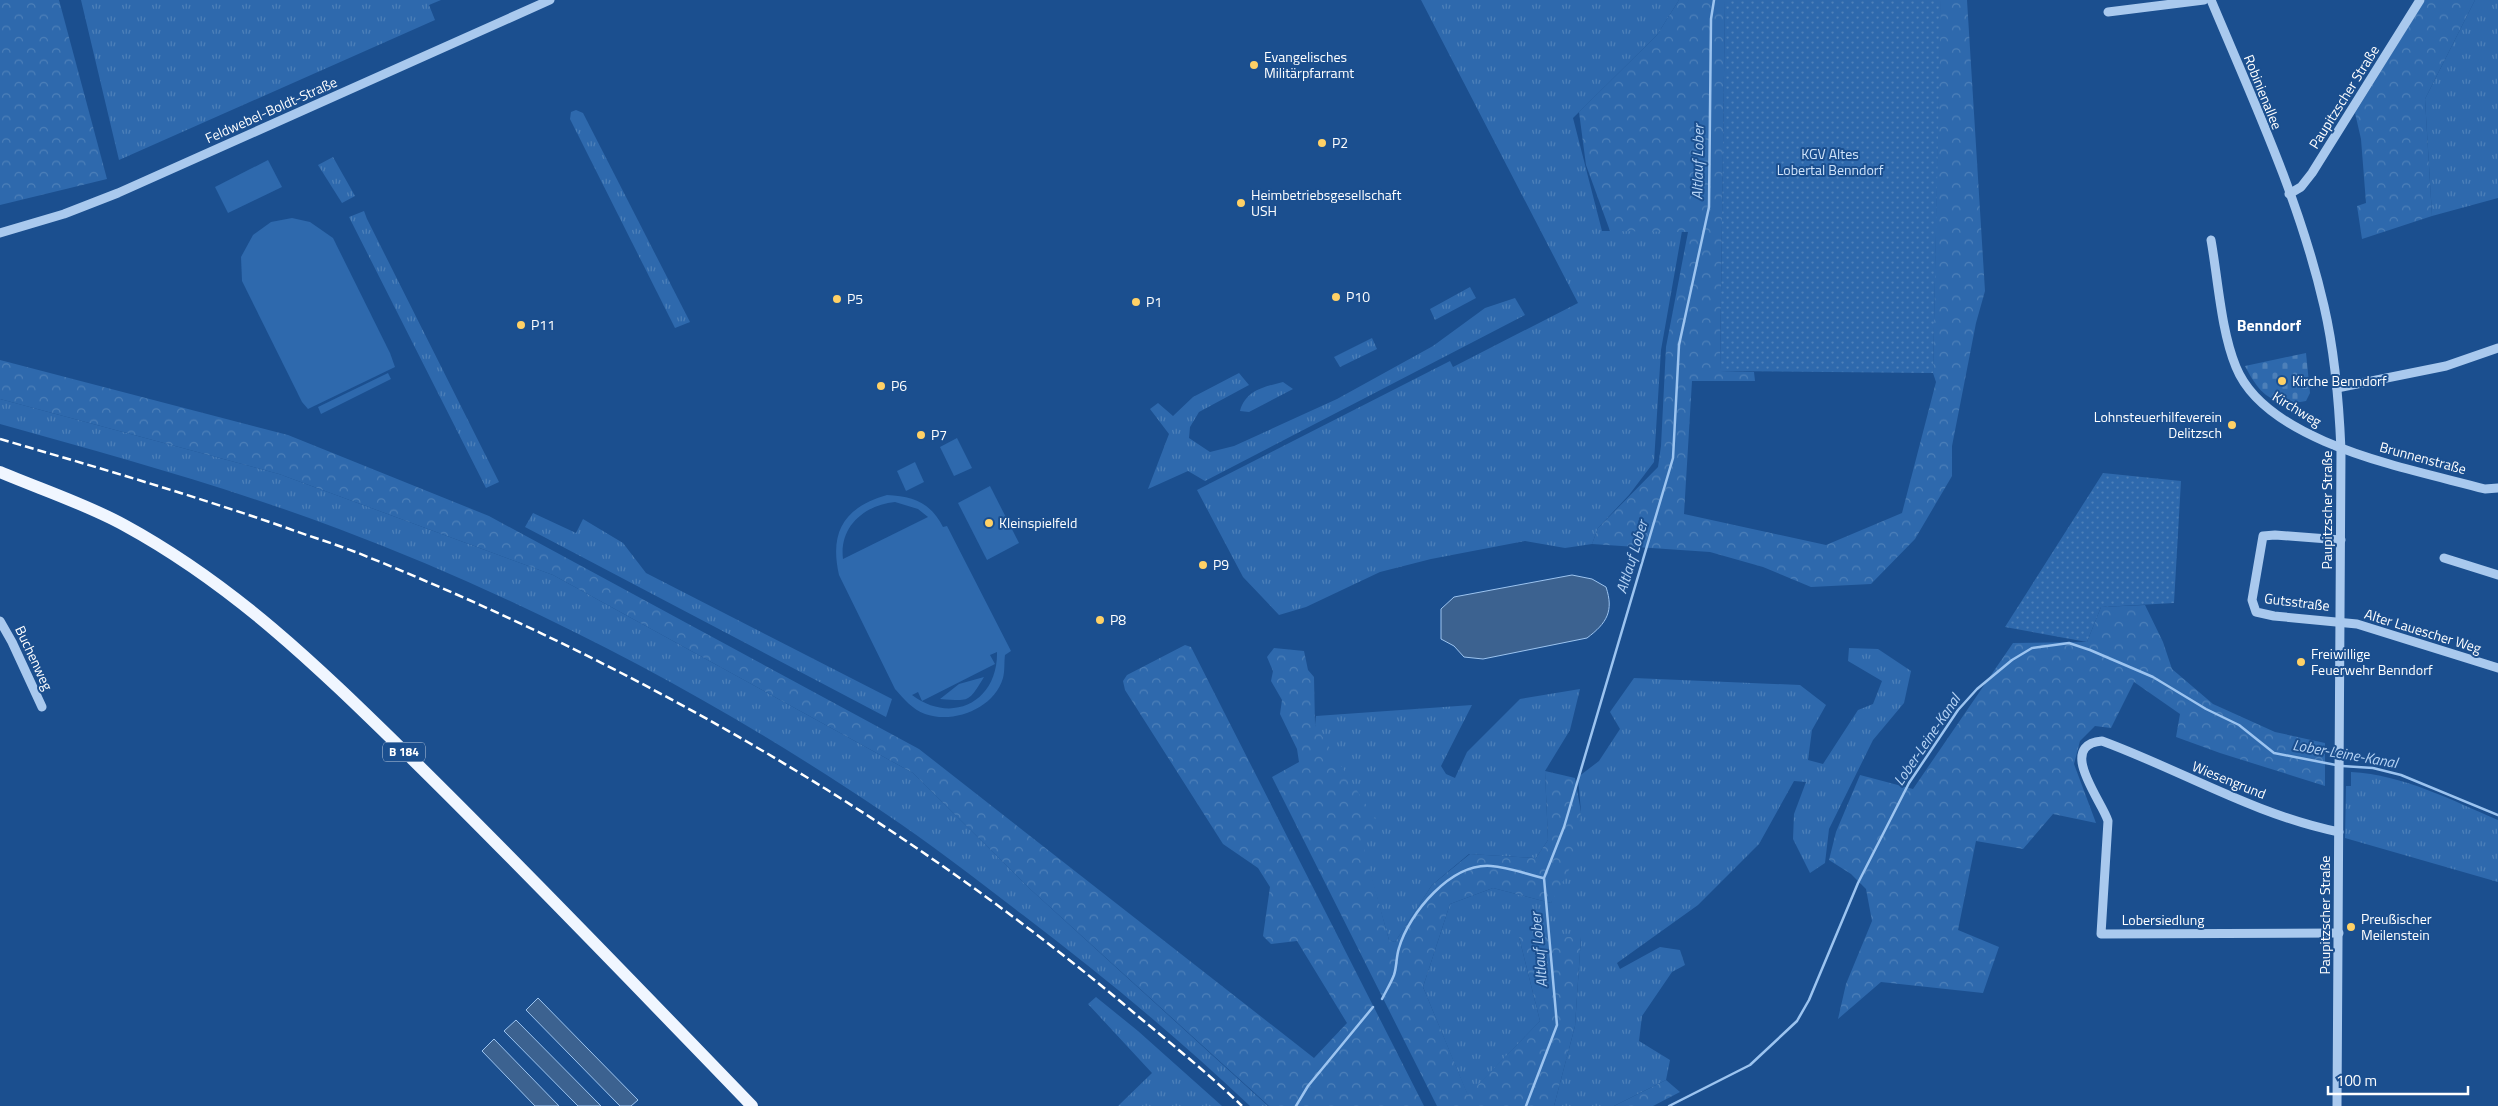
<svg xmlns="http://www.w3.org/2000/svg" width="2498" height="1106" font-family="'Titillium Web',sans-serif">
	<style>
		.grass { fill: url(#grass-tufts) }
		.forest { fill: url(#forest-crowns) }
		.cemetery { fill: url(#cemetery-stones) }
		.garden { fill: url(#garden-dots) }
		.pitch { fill: #2e69ad; fill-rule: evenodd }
		.water { fill: #3c6290; stroke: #9cc4f0 }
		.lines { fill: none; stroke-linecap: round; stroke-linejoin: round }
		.stream { stroke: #9cc4f0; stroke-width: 2.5 }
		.minor { stroke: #a9c9ee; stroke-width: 9 }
		.major { stroke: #f0f6ff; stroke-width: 12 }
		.rail { stroke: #fff; stroke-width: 2.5; stroke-dasharray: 9 4; stroke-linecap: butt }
		.poi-dot { fill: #ffd166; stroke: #1b4f8f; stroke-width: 2 }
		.labels { text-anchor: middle; stroke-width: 4; stroke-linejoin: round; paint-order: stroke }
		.shield { fill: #1b4f8f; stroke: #bbcadd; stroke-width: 1 }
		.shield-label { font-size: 12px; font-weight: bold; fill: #fff }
		.poi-label { font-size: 14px; fill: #fff; stroke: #1b4f8f; text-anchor: start }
		.street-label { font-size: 14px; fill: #fff; stroke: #1b4f8f }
		.park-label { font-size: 14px; fill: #cfe3fa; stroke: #1b4f8f }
		.water-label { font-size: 15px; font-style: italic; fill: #b5d3f5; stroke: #1b4f8f }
		.quarter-label { font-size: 16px; font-weight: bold; fill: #fff; stroke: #1b4f8f }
	</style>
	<defs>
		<pattern id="grass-tufts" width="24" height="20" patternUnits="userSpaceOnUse" patternTransform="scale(1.25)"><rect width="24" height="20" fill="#2e69ad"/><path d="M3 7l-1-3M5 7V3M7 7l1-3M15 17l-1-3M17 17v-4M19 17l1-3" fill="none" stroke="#4d80b9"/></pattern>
		<pattern id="forest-crowns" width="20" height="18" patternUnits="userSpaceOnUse" patternTransform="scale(1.25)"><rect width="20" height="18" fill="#2e69ad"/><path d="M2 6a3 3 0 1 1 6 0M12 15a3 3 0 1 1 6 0" fill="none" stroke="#4d80b9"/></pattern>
		<pattern id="cemetery-stones" width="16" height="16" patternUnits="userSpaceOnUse" patternTransform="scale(1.25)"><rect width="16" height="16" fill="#2e69ad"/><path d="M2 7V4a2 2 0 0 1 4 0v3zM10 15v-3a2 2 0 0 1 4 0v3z" fill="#4d80b9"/></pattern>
		<pattern id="garden-dots" width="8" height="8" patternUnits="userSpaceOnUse" patternTransform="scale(1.25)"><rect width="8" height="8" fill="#2e69ad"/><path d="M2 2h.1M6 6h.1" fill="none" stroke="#4d80b9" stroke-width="1.8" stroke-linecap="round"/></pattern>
	</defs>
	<rect width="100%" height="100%" fill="#1b4f8f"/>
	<g class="grass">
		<path d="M81 0H441L429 5 435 20 119 160Z"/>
		<path d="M1421 0H1679L1657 35 1573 118 1602 231H1682L1661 350 1654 462 1629 495 1598 528 1592 544 1565 548 1525 541 1431 559 1380 572 1306 607 1279 615 1243 577 1197 490 1450 361 1453 367 1578 303Z"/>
		<path d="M2475 0H2498V198L2432 216 2425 99Z"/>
		<path d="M576 110 583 113 690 322 675 328 570 119 571 112Z"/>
		<path d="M333 157 355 196 342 203 318 165Z"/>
		<path d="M364 211 367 219 499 482 486 488 349 217Z"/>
		<path d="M1470 287 1476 298 1435 320 1430 309Z"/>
		<path d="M1515 298 1525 315 1205 481 1188 471 1148 489 1169 434 1150 409 1158 403 1173 416 1193 397 1239 373 1249 385 1199 412 1190 427 1189 438 1210 452 1234 446 1337 399 1433 346 1485 308Z"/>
		<path d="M1372 338 1377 349 1340 367 1334 357Z"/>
		<path d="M1283 382 1293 389 1249 412 1240 411C1246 390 1264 387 1283 382Z"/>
		<path d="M0 399 279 474 553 575 913 773 1029 888 1268 1106H1250C1178 1038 1102 975 1023 915 977 880 931 844 883 812 714 698 530 601 339 529 228 487 114 456 0 424Z"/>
		<path d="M533 513 576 533 583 519 623 543 646 573 892 699 886 717 525 527Z"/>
		<path d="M1849 648 1878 649 1911 671 1904 703 1873 740 1829 829 1825 863 1810 873 1793 839 1794 814 1806 782 1794 781 1759 844 1698 905 1617 963 1620 969 1660 947 1680 950 1685 965 1672 972 1642 1016 1639 1041 1670 1060 1666 1080 1614 1106H1554L1575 1026 1581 937H1519L1540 1021 1468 1096 1423 987 1450 904 1493 888 1551 903 1581 812 1578 777 1599 761 1620 729 1610 712 1634 678 1800 685 1826 705 1812 730 1808 760 1823 764 1858 710 1873 704 1882 681 1848 661Z"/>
		<path d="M1580 689 1570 730 1545 771 1548 840 1536 858 1469 854 1432 885 1395 942 1389 940 1363 848 1315 725 1316 716 1472 705 1441 766 1446 774 1455 778 1467 752 1520 699Z"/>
		<path d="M2351 772C2404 775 2451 800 2498 820V882L2345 838 2346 786H2351Z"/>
		<path d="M1096 997 1138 1031 1222 1106H1118L1152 1073 1088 1004Z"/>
	</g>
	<g class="forest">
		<path d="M0 0H59L107 179 0 205Z"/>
		<path d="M1679 0H1725L1720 371 1754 372 1755 381H1692L1684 514 1826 545 1902 513 1936 382 1933 373 1940 13 1941 0H1967L1985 291 1976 323 1952 446V476L1915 539 1871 584 1811 587 1763 567 1710 552 1592 544 1598 528 1658 467 1661 446 1666 347 1688 232 1610 231 1586 165 1579 112 1657 35Z"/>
		<path d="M2425 0H2475L2425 99 2432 216 2362 239 2357 206 2366 203 2361 139 2355 113Z"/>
		<path d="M0 360 288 435 489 516 919 749 1314 1058 1347 1023 1297 941 1271 944 1263 936 1270 887 1258 868 1223 844 1125 690 1123 681 1127 675 1185 645 1191 647 1424 1106H1269L1029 888 913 773 553 575 279 474 0 399Z"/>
		<path d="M2145 605 2163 642 2172 669 2213 704 2275 732 2325 743V786L2220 753 2176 737 2180 714 2134 682 2111 728 2095 726 2080 741 2074 764 2096 823 2053 814 2023 849 1976 841 1958 930 1999 947 1983 993 1881 982 1838 1019 1846 984 1872 921 1866 889 1851 874 1829 860 1836 832 1860 775 1913 789 2013 643 2087 642 2101 607Z"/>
		<path d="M1274 648 1304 651 1308 670 1314 677 1315 725 1377 822 1364 848 1389 940 1395 942 1432 885 1470 854 1536 858 1548 840 1545 771 1575 778 1581 812 1572 864 1551 903 1493 888 1450 904 1423 987 1468 1095 1540 1021 1519 937H1581L1575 1026 1554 1106H1437L1272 777 1299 762 1297 749 1280 714 1282 700 1271 681 1273 671 1267 657Z"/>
		<path d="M1666 1080 1680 1092 1653 1106H1614Z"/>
	</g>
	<path class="cemetery" d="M2306 353 2310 393 2306 401C2272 407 2260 395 2245 366Z"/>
	<g class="garden">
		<path d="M1725 0H1941L1933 373 1720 371Z"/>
		<path d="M2103 473 2181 481 2174 603 2101 607 2087 642 2005 627Z"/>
	</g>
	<g class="pitch">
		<path d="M268 160 282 187 228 213 215 187Z"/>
		<path d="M292 218 310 222 333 238 390 353 395 367 308 409 302 402 242 281 241 257 253 235 271 222Z"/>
		<path d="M388 373 391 379 321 414 318 407Z"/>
		<path d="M957 438 972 468 954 476 940 447Z"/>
		<path d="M915 462 924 482 906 491 897 471Z"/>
		<path d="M990 486 1019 543 987 560 958 503Z"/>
		<path d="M887 495C913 496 931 503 943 527L947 526 1011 651 1005 655C1004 662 1005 671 1003 678 994 709 953 724 925 714 912 709 904 699 895 689L839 575C829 531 845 507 887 495ZM895 502 918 509 928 517 843 559C839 526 865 505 895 502ZM997 652C998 702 952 725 912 695L918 692 922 701 995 664 990 655Z"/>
		<path d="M984 677C968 703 970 701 940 699L959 684Z"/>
	</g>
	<g class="water">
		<path d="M1572 575 1592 579 1606 587C1614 611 1607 623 1587 638L1483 659 1464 657 1454 646 1441 639V609L1454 597Z"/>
		<path d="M538 998 638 1100 631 1106H620L526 1010Z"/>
		<path d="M516 1020 601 1106H578L504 1031Z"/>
		<path d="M494 1039 559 1106H535L482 1051Z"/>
	</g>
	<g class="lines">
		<g class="stream">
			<path d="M2342 766 2373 768 2401 775 2498 815"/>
			<path d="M1382 999C1386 991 1391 983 1394 975 1397 966 1396 957 1399 948 1409 913 1451 863 1491 866 1508 867 1526 874 1543 878"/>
			<path d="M1296 1106 1308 1086 1373 1007"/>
			<path d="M1526 1106 1557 1025 1544 878 1564 827 1673 458 1679 345 1709 207 1711 19 1714 0"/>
			<path d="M1669 1106 1750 1065 1797 1021 1809 1000 1858 883 1909 783 1958 710 1977 689 2012 660 2032 648 2069 643 2090 650 2153 677 2206 709 2239 725 2274 753 2336 765"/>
		</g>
		<g class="minor">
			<path d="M2211 0C2253 100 2300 201 2324 306 2335 353 2339 402 2341 450L2337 1106"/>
			<path d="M2108 12 2204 0"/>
			<path d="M2289 194 2301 187 2312 173 2420 0"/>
			<path d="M0 233 64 214 118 193 550 0"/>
			<path d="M2211 240C2218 279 2221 331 2236 367 2267 444 2412 469 2485 489L2498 488"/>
			<path d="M2337 388 2446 366 2498 348"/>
			<path d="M2341 540 2275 535 2263 536 2252 600 2256 612 2274 616 2357 624 2498 668"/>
			<path d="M2444 558 2498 575"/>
			<path d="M0 621 12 642 42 707"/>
			<path d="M2339 832C2255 815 2181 770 2102 741 2056 745 2102 801 2108 821L2101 934 2339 933"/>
		</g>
		<path class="major" d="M0 472C40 489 86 504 124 525 236 586 320 669 410 757 526 871 639 989 752 1106"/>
		<path class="rail" d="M0 439C96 467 192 495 287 528 314 538 342 546 368 557 647 670 909 822 1139 1017 1174 1046 1210 1075 1242 1106"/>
	</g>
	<g class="poi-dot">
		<circle cx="1254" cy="65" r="5"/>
		<circle cx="1322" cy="143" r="5"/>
		<circle cx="1241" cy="203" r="5"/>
		<circle cx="1336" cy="297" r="5"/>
		<circle cx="837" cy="299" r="5"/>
		<circle cx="1136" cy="302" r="5"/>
		<circle cx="521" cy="325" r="5"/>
		<circle cx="2282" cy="381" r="5"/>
		<circle cx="881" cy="386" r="5"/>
		<circle cx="2232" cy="425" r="5"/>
		<circle cx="921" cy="435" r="5"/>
		<circle cx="989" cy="523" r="5"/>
		<circle cx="1203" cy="565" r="5"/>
		<circle cx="1100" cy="620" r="5"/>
		<circle cx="2301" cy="662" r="5"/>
		<circle cx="2351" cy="927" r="5"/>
	</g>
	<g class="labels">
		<rect class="shield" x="383" y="742.5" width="42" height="19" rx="4"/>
		<g class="shield-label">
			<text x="404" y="756">B 184</text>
		</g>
		<g class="poi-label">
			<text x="1264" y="62">Evangelisches<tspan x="1264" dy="16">Militärpfarramt</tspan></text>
			<text x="1332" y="148">P2</text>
			<text x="1251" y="200">Heimbetriebsgesellschaft<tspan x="1251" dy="16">USH</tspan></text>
			<text x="1346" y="302">P10</text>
			<text x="847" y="304">P5</text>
			<text x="1146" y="307">P1</text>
			<text x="531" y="330">P11</text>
			<text x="2292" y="386">Kirche Benndorf</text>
			<text x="891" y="391">P6</text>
			<text x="2222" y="422" text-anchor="end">Lohnsteuerhilfeverein<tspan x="2222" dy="16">Delitzsch</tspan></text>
			<text x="931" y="440">P7</text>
			<text x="999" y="528">Kleinspielfeld</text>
			<text x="1213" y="570">P9</text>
			<text x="1110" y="625">P8</text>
			<text x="2311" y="659">Freiwillige<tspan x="2311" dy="16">Feuerwehr Benndorf</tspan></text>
			<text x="2361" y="924">Preußischer<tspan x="2361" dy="16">Meilenstein</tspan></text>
		</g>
		<g class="street-label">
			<text transform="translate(2263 92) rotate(68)" y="5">Robinienallee</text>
			<text transform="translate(2344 97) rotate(-58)" y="5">Paupitzscher Straße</text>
			<text transform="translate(271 110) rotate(-24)" y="5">Feldwebel-Boldt-Straße</text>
			<text transform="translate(2297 409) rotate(31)" y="5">Kirchweg</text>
			<text transform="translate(2423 458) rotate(15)" y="5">Brunnenstraße</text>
			<text transform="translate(2327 510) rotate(-90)" y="5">Paupitzscher Straße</text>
			<text transform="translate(2297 602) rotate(7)" y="5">Gutsstraße</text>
			<text transform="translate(2423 631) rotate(17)" y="5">Alter Lauescher Weg</text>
			<text transform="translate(34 658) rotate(65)" y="5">Buchenweg</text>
			<text transform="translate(2229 780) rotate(22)" y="5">Wiesengrund</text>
			<text transform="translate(2325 915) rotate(-90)" y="5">Paupitzscher Straße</text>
			<text x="2163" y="925">Lobersiedlung</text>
		</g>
		<g class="park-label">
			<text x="1830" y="159">KGV Altes<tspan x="1830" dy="16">Lobertal Benndorf</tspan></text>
		</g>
		<g class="water-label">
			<text transform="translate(1698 162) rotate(-89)" y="5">Altlauf Lober</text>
			<text transform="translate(1632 557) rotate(-73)" y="5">Altlauf Lober</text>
			<text transform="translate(1927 740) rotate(-56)" y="5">Lober-Leine-Kanal</text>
			<text transform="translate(2345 754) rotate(10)" y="5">Lober-Leine-Kanal</text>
			<text transform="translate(1539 950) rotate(-95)" y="5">Altlauf Lober</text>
		</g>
		<g class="quarter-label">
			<text x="2269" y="331">Benndorf</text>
		</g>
	</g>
	<path d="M2328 1086v8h140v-8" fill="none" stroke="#ffffff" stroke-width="2.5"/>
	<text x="2336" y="1086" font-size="15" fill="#ffffff" stroke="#1b4f8f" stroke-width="4" paint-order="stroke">100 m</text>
</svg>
